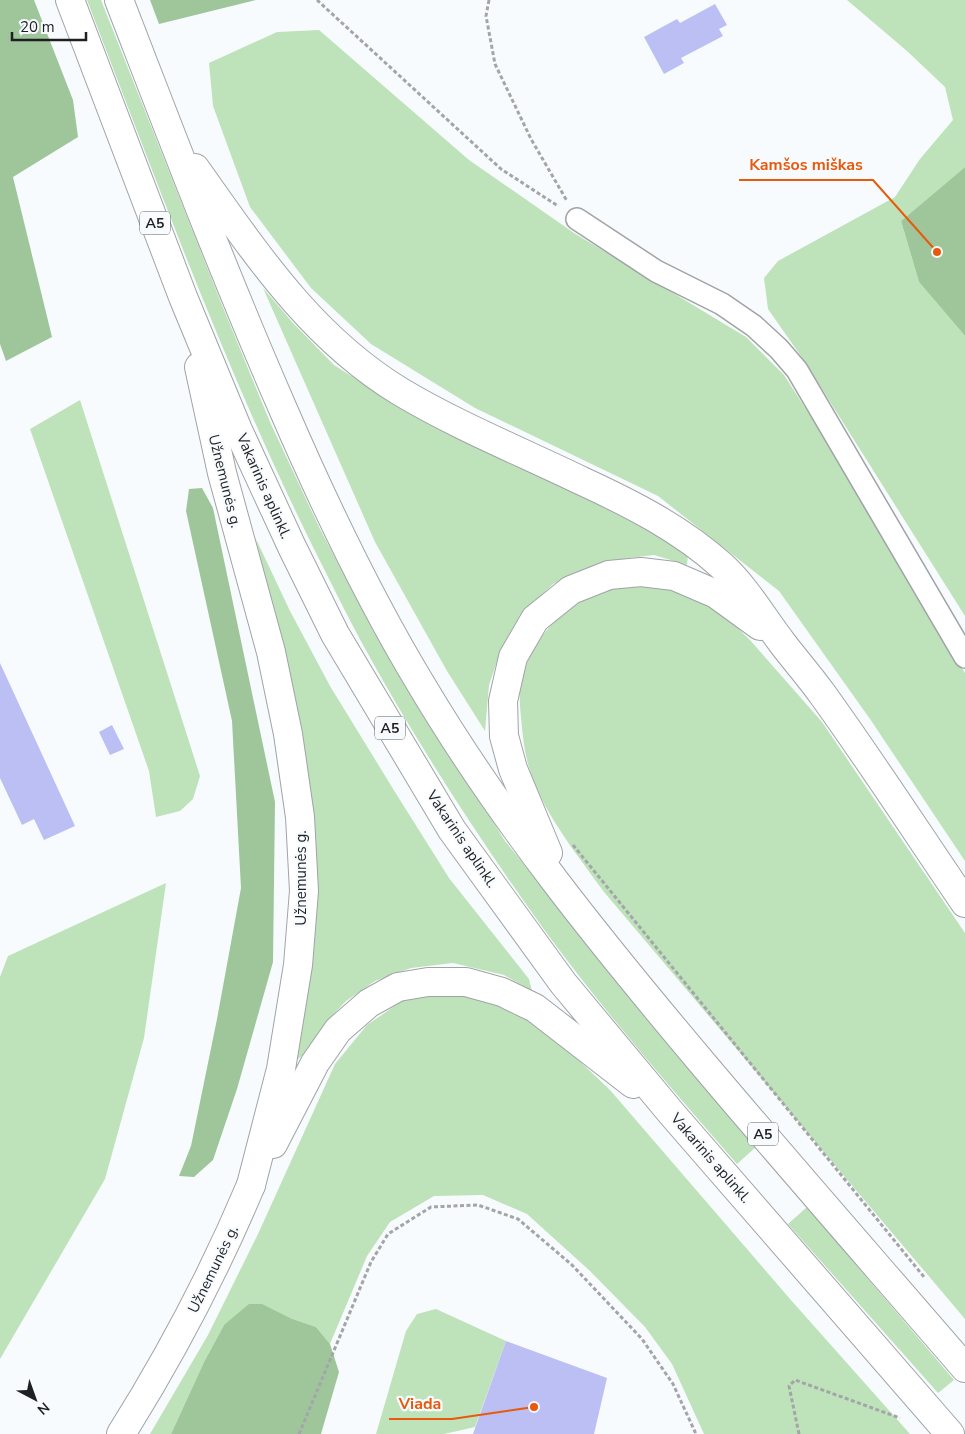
<svg xmlns="http://www.w3.org/2000/svg" width="965" height="1434" font-family="'Nunito Sans',sans-serif">
	<style>
		.green { fill: #bee2b9 }
		.forest { fill: #9fc69b }
		.building { fill: #bbbff3 }
		.lines { fill: none; stroke-linecap: round; stroke-linejoin: round }
		.minor-casing { stroke: #a0a3a7; stroke-width: 24 }
		.primary-casing { stroke: #a0a3a7; stroke-width: 30 }
		.trunk-casing { stroke: #a0a3a7; stroke-width: 30 }
		.path { stroke: #a3a5a8; stroke-width: 3; stroke-dasharray: 4 2.5; stroke-linecap: butt }
		.minor { stroke: #fff; stroke-width: 21 }
		.primary { stroke: #fff; stroke-width: 28 }
		.trunk { stroke: #fff; stroke-width: 28 }
		.labels { text-anchor: middle; stroke-width: 4.5; stroke-linejoin: round; paint-order: stroke }
		.shield { fill: #f8fbfe; stroke: #606264; stroke-width: 1 }
		.shield-label { font-size: 14px; font-weight: bold; fill: #1f2022 }
		.street-label { font-size: 15px; fill: #1f2022; stroke: #f8fbfe }
		.leader { fill: none; stroke: #e8590c; stroke-width: 2 }
		.callout-dot { fill: #e8590c; stroke: #f8fbfe; stroke-width: 2 }
		.callout-label { font-size: 16px; text-anchor: middle; font-weight: bold; fill: #e8590c; stroke: #f8fbfe; stroke-width: 4.5; stroke-linejoin: round; paint-order: stroke }
	</style>
	<rect width="100%" height="100%" fill="#f8fbfe"/>
	<g class="green">
		<path d="M87 0H101L222 305 270 422 320 529 374 632 505 841 756 1147 737 1164C672 1089 607 1015 548 935 481 842 418 745 363 645 350 621 338 597 326 573 232 388 161 193 87 0Z"/>
		<path d="M847 0H965V167L901 221 919 282 965 336V616L803 359 768 309 764 278 778 261 895 197 920 159 953 120 945 87 907 51Z"/>
		<path d="M319 30 469 160 574 233 746 337 784 375 822 434 965 673V861L870 719 779 591 658 496 475 408 371 344 311 288 250 207 213 106 209 63 277 32Z"/>
		<path d="M263 288 293 323 334 365 387 399 457 437 612 509 688 554 687 565 654 555 629 558 585 569 553 584 520 615 501 649 489 685 485 731 447 671 375 542Z"/>
		<path d="M80 400 200 776 193 799 180 811 156 817 149 771 30 429Z"/>
		<path d="M256 539 290 611 330 686 395 792 449 878 529 979 532 991 504 975 453 963 411 968 375 981 346 1001 326 1022 308 1051 293 1063 298 1041 310 980 315 913 281 653Z"/>
		<path d="M632 583 655 584 696 598 725 616 750 640 822 722 965 933V1319L604 892C579 857 551 823 535 784 527 766 524 748 522 728 521 714 518 698 521 683 530 640 564 603 606 589 614 586 624 585 632 583Z"/>
		<path d="M166 883 144 1038 105 1179 0 1359V977L8 956Z"/>
		<path d="M440 992 479 999 514 1012 549 1032 610 1090 790 1299 910 1434H704L672 1364 645 1327 590 1271 527 1214 483 1195 434 1196 390 1222 367 1256 330 1344 316 1327 290 1318 224 1325 204 1362 171 1434H150L208 1335 258 1234 335 1064 367 1025 405 999Z"/>
		<path d="M807 1207 954 1380 938 1393 788 1224Z"/>
		<path d="M436 1309 506 1341 475 1427 444 1434H376L406 1331 417 1314Z"/>
	</g>
	<g class="forest">
		<path d="M0 0H34L73 100 78 137 13 177 52 337 6 361 0 344Z"/>
		<path d="M150 0H256L159 24Z"/>
		<path d="M965 167V336L919 282 901 221Z"/>
		<path d="M202 488 213 508 275 802 273 962 237 1089 213 1160 194 1177 179 1176 191 1146 217 1019 241 888 232 721 186 511 189 489Z"/>
		<path d="M249 1304H262L290 1318 316 1327 330 1344 339 1372 321 1434H171L204 1362 224 1325Z"/>
	</g>
	<g class="building">
		<path d="M715 4 727 25 719 29 723 36 681 58 684 63 664 74 644 37 677 19 680 23Z"/>
		<path d="M0 663 75 826 44 840 34 819 22 825 0 778Z"/>
		<path d="M112 725 124 749 110 755 99 732Z"/>
		<path d="M506 1341 607 1378 594 1434H473Z"/>
	</g>
	<g class="lines">
		<defs>
			<path id="minor" d="M577 219 656 271 722 304 754 326 779 349 797 370 965 657"/>
			<path id="primary" d="M121 1434C172 1353 214 1273 251 1185"/>
			<g id="trunk">
				<path d="M70 0 183 297 238 430 292 547 335 634 452 830 563 983 672 1114 950 1434"/>
				<path d="M119 0C172 137 224 274 283 409 324 504 368 597 422 686 503 822 602 944 704 1065 790 1167 878 1267 965 1368"/>
				<path d="M195 168C255 252 310 337 401 392 458 426 522 452 582 481 632 504 681 529 722 566 746 588 763 618 783 644 796 661 810 677 823 695 872 763 918 834 965 903"/>
				<path d="M199 367 222 473 271 652 288 734 300 817 304 891 298 965 281 1069 251 1185"/>
				<path d="M548 853 513 769 504 736 503 701 513 657 535 619 571 590 609 575 641 572 674 576 716 594 760 626"/>
				<path d="M273 1144 315 1063 338 1030 369 1003 398 987 428 982H466L502 992 535 1008 633 1084"/>
			</g>
		</defs>
		<use href="#minor" class="minor-casing"/>
		<use href="#primary" class="primary-casing"/>
		<use href="#trunk" class="trunk-casing"/>
		<g class="path">
			<path d="M317 0 501 169 558 206"/>
			<path d="M489 0 486 16 495 64 531 139 567 201"/>
			<path d="M573 845 924 1277"/>
			<path d="M299 1434 371 1262 388 1234 431 1207 478 1205 518 1219 572 1265 642 1339 673 1384 696 1434"/>
			<path d="M799 1434 789 1386 795 1380 900 1418"/>
		</g>
		<use href="#minor" class="minor"/>
		<use href="#primary" class="primary"/>
		<use href="#trunk" class="trunk"/>
	</g>
	<g class="labels">
		<g class="shield">
			<rect x="140" y="211.5" width="30" height="23" rx="4"/>
			<rect x="375" y="716.5" width="30" height="23" rx="4"/>
			<rect x="748" y="1122.5" width="30" height="23" rx="4"/>
		</g>
		<g class="shield-label">
			<text x="155" y="228">A5</text>
			<text x="390" y="733">A5</text>
			<text x="763" y="1139">A5</text>
		</g>
		<g class="street-label">
			<text transform="translate(225 481) rotate(76)" y="5">Užnemunės g.</text>
			<text transform="translate(264 486) rotate(66)" y="5">Vakarinis aplinkl.</text>
			<text transform="translate(462 839) rotate(56)" y="5">Vakarinis aplinkl.</text>
			<text transform="translate(301 878) rotate(-90)" y="5">Užnemunės g.</text>
			<text transform="translate(711 1158) rotate(49)" y="5">Vakarinis aplinkl.</text>
			<text transform="translate(213 1269) rotate(-64)" y="5">Užnemunės g.</text>
		</g>
	</g>
	<path class="leader" d="M937 252L873 180H739M534 1407L452 1419H389"/>
	<g class="callout-dot">
		<circle cx="937" cy="252" r="5"/>
		<circle cx="534" cy="1407" r="5"/>
	</g>
	<g class="callout-label">
		<text x="806" y="170">Kamšos miškas</text>
		<text x="420" y="1409">Viada</text>
	</g>
	<g transform="translate(35 1399) rotate(139)" stroke="#f8fbfe" stroke-width="4" paint-order="stroke">
	<path d="M0-4L9 19L0 12L-9 19Z" fill="#1f2022"/>
	<text y="-8" font-size="14" font-weight="bold" text-anchor="middle" fill="#1f2022">N</text>
	</g>
	<path d="M12 32v8h74v-8" fill="none" stroke="#1f2022" stroke-width="2.5"/>
	<text x="20" y="32" font-size="15" fill="#1f2022" stroke="#f8fbfe" stroke-width="4" paint-order="stroke">20 m</text>
</svg>
